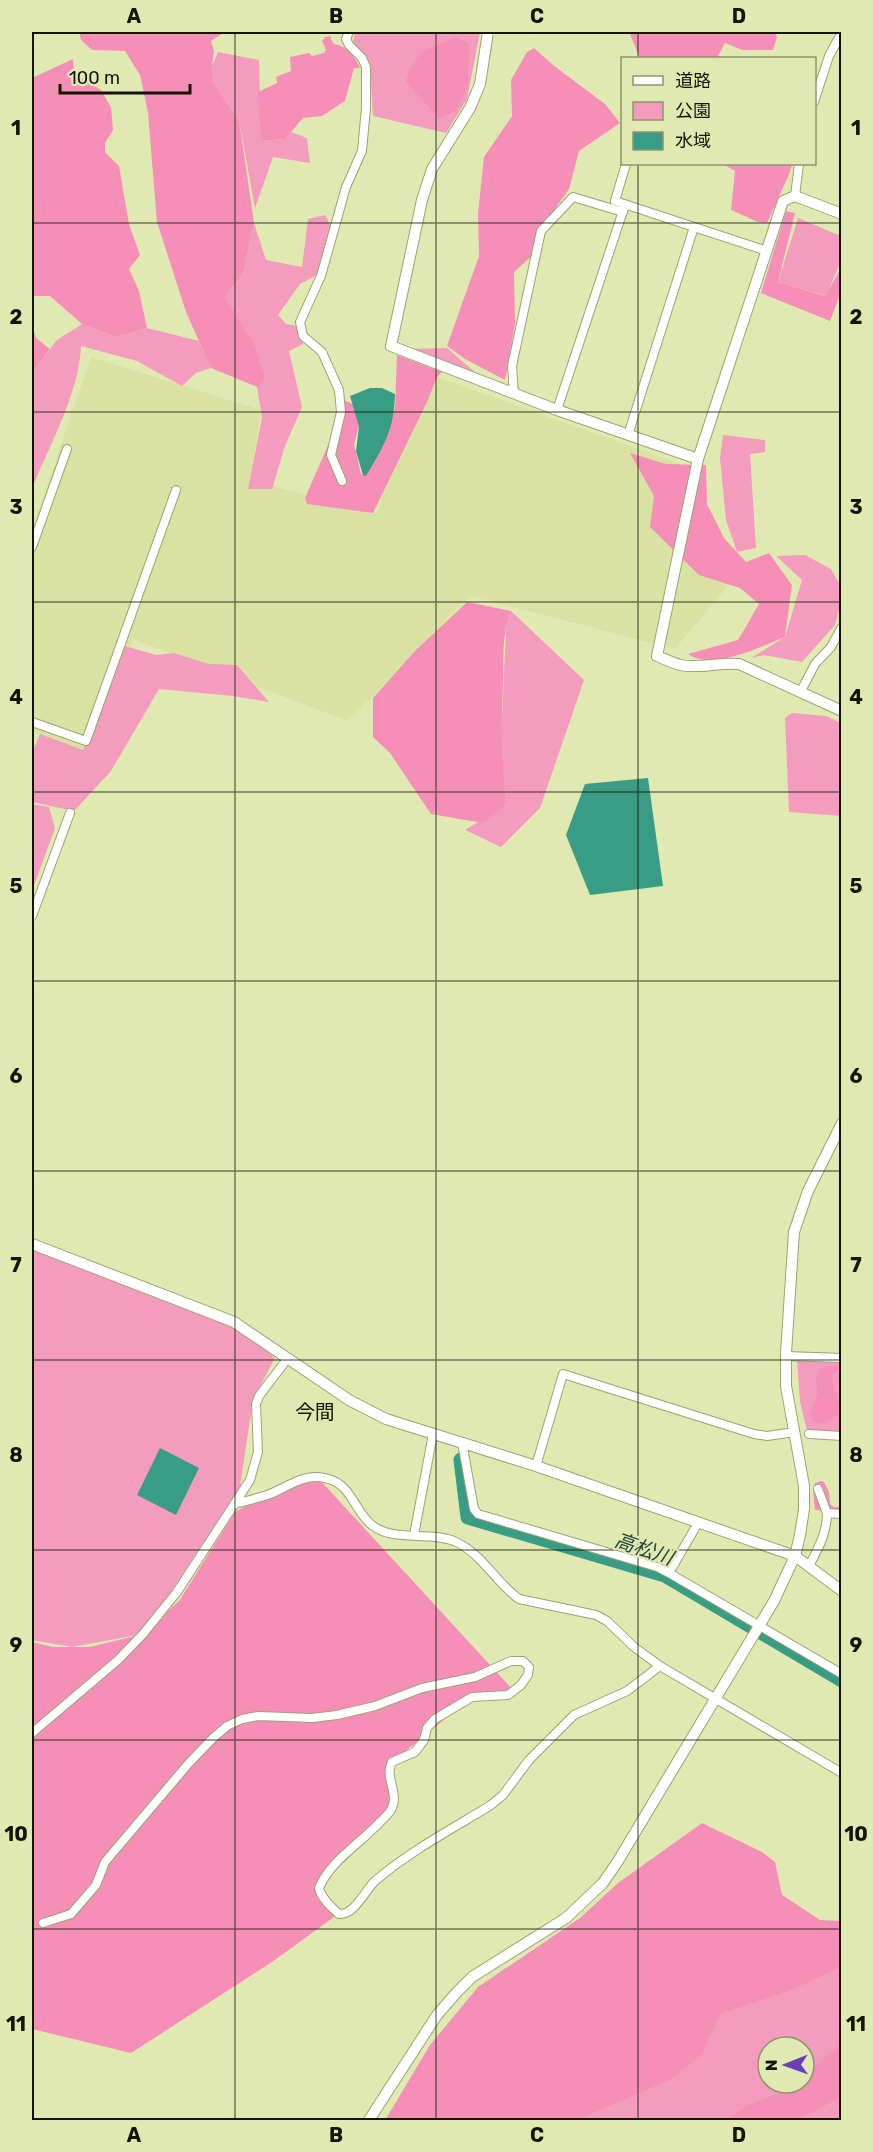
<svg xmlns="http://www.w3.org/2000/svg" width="873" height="2152" font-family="Rubik,'Noto Sans JP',sans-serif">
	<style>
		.built { fill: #d9e2a3 }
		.green { fill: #f39cbe; fill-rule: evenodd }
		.forest { fill: #f58fb8 }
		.water { fill: #399c85 }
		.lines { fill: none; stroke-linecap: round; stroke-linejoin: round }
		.river { stroke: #399c85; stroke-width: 15 }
		.minor-casing { stroke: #9ca46f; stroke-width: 10 }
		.tertiary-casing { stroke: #9ca46f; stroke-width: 12 }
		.minor { stroke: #fff; stroke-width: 8 }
		.tertiary { stroke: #fff; stroke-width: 10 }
		.grid { fill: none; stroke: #131503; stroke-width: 1.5; stroke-opacity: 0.55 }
		.labels { text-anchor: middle; stroke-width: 4.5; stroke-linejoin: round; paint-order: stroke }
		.neighbourhood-label { font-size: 20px; fill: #131503; stroke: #e1e9b2 }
		.water-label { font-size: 20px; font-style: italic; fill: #24423a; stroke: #e1e9b2 }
		.neatline { fill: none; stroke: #131503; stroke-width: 2 }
		.grid-label { font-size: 20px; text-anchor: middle; font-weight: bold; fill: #131503 }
	</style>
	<rect width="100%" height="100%" fill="#e1e9b2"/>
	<path class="built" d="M91 357 261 410 250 480 377 514 421 372 437 377 689 467 737 575 675 649 470 596 348 721 133 639 94 757 32 731V530Z"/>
	<g class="green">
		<path d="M355 32H480L467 99 446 133 373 116 370 66 353 42Z"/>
		<path d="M218 52 259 60 261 141 285 139 291 132 307 138 310 163 273 157 255 208 239 120 214 84 212 66Z"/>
		<path d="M325 215 331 226 317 275 300 284 278 315 286 324 298 326 303 344 289 351 302 407 285 446 272 489H248L262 418 257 387 263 373 225 297 243 274 254 223 266 260 302 267 308 219Z"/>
		<path d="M798 218 841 236V261L826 296 778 282Z"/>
		<path d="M82 324 116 337 147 328 199 341 211 368 196 373 182 386 137 361 81 346C80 390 49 447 32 488V403L35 369 57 340Z"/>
		<path d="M447 348 477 374 412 349Z"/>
		<path d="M723 435 765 440V452L750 454 756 548 737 552 726 520 720 458Z"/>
		<path d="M805 555 831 569 841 587V603L835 625 802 662 764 655 751 658 785 637 802 580 776 556Z"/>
		<path d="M511 611 584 680 540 808 501 847 465 830 498 810 506 627Z"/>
		<path d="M125 646 156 655 174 653 209 664 237 665 269 702 233 696 159 689 111 771 74 811 32 802V753L40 734 83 750Z"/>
		<path d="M792 713 826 716 841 723V816L789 812 785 718Z"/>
		<path d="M32 804 49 807 55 828 32 891Z"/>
		<path d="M32 1248 238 1326 275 1358 253 1399 240 1487 143 1634 72 1647 32 1640Z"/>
		<path d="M797 1359 841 1361V1432L807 1431 800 1402Z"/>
		<path d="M841 1951V2120H531L708 2002ZM768 2047H804V2083H768Z"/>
	</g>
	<g class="forest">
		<path d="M79 32H225L211 41 214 51 212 66 214 84 239 120 254 223 243 274 225 297 253 343 265 378 257 387 211 368 186 312 157 222 148 113 140 75 125 51 92 50 81 40Z"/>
		<path d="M629 32H774L777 37 773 50H742L725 43 717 58H640Z"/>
		<path d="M331 36V39L334 44C347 46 355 56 360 68H354L345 101 322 116 303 118 285 139 261 141 258 92 277 83 276 77 291 71 290 57 309 53 312 56 324 53 326 50 322 41 325 37Z"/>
		<path d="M455 37 469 44 468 85 457 110 439 118 406 82C413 51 429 49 455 37Z"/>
		<path d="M534 48 553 65 605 104 620 123 579 151 569 189 539 231 534 254 514 272 515 323 505 380 465 359 447 346 479 256 478 213 484 157 512 116 511 80 527 52Z"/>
		<path d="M73 59 74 73 101 90 111 107 113 130 105 143V152L119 166 129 224 140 255 129 269 139 291 147 328 116 337 82 324 50 296H32V78Z"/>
		<path d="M723 164H792L790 172 767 223 758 222 731 210 735 171Z"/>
		<path d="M786 211 795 213 778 282 825 296 841 268V292L830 321 761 293Z"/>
		<path d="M32 325 36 338 50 349 35 369 32 403Z"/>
		<path d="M397 355 442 372 437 377 427 402 373 513 307 504 305 498 340 418 341 399 356 405 363 412 354 444 361 474 366 475 395 408Z"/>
		<path d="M630 453 666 464 706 465 707 504 724 538 746 562 769 553 792 585 785 637C760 647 712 671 688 654L738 640 759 604 740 588 699 575 650 527 654 496Z"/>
		<path d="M467 602 511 611C501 637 504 657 503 684 501 726 501 761 506 804L483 823 431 814 390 753 373 737V698L414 652Z"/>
		<path d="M835 1365 841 1367V1370L831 1375 839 1404 840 1413 824 1424 815 1422 809 1415 818 1395 816 1379 818 1369Z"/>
		<path d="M319 1479 514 1691 472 1697 392 1762 395 1798 383 1817 319 1887 334 1917 272 1962 131 2053 32 2029V1642L53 1647H90L143 1634 179 1601 235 1512 264 1496Z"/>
		<path d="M821 1481 824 1482 829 1492 830 1504 834 1507H841V1512L815 1510 813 1491 815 1483Z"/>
		<path d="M702 1823 762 1852 775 1862 782 1895 820 1920 841 1921V1967L789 1991 720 2014 702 2054 670 2080 576 2120H388L387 2117 430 2045 478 1987 580 1918 618 1883Z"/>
		<path d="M841 2045V2097L797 2120H726L748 2105 793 2088 798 2083H804V2078L834 2049Z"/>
	</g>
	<g class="water">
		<path d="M370 388H382L395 394C394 430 384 446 366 476L363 475 356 451 359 427 350 396Z"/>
		<path d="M648 778 663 886 590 895 566 835 585 784Z"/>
		<path d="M160 1448 199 1468 176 1515 137 1495Z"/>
	</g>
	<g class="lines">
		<path class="river" d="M461 1460 468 1517 665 1575 842 1680"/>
		<defs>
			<g id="minor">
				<path d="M814 102 829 56 842 32"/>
				<path d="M626 164 615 201 767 251"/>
				<path d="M795 196 799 164"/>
				<path d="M514 394 512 366 541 231 573 197 623 212"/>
				<path d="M557 410 625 205"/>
				<path d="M628 435 694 227"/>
				<path d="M342 481 331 455 341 412 339 390 322 352 303 336 300 322 321 276 346 187 362 151 366 108V67L362 58 349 45 346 39 349 32"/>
				<path d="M32 547 67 449"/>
				<path d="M801 691 815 664 831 647 842 627"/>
				<path d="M32 722 86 741 176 490"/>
				<path d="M32 916 70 813"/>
				<path d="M786 1356 842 1358"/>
				<path d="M809 1434 842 1436"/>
				<path d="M462 1442 474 1509 478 1514 657 1567 669 1573 842 1674"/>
				<path d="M536 1466 563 1374 754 1434 767 1436 795 1432"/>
				<path d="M818 1489 827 1513"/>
				<path d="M235 1504C246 1501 259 1498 270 1494 285 1488 301 1476 317 1477 353 1479 351 1509 373 1526 395 1542 429 1531 454 1541 482 1553 495 1582 519 1599L596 1615 607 1621 634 1647 660 1666 842 1773"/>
				<path d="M414 1535 433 1434"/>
				<path d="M809 1566C818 1549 827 1533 827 1513L842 1514"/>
				<path d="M669 1573 698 1523"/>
				<path d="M32 1733 118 1660 143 1634 177 1592 250 1480 258 1452 256 1404 259 1396 288 1358"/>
				<path d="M43 1923 71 1914 96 1885 105 1862 188 1764 213 1738 227 1726 242 1719 258 1716 312 1718 337 1715 375 1706 422 1688 475 1677 511 1661H523L529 1667 528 1675 521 1685 508 1695 472 1697 435 1719 427 1728 424 1740 415 1752 392 1762C384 1777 399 1792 392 1808 390 1813 384 1818 380 1822 360 1844 331 1860 319 1888 321 1898 331 1907 339 1914 355 1915 365 1890 375 1881 410 1851 452 1829 491 1805L503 1795 529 1760 574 1715 627 1691 660 1666"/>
			</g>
			<g id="tertiary">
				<path d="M488 32 480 84 470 108 432 169 422 200 391 346 557 410 698 459"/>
				<path d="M842 214 795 196 783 201 698 459 657 656C665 659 672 663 680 665 699 669 720 662 739 664L842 711"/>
				<path d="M32 1244 234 1322 349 1400 386 1419 536 1466 795 1556 842 1591"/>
				<path d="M369 2120 437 2015 457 1992 472 1977 566 1918 603 1883 618 1861 774 1601 795 1556 800 1535 804 1509V1486L786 1386V1353L794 1232 808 1191 842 1123"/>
			</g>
		</defs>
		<use href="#minor" class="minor-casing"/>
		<use href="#tertiary" class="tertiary-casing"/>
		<use href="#minor" class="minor"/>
		<use href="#tertiary" class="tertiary"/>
	</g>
	<path class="grid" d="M235 32V2120M436 32V2120M638 32V58M638 164V2120M32 223H842M32 412H842M32 602H842M32 792H842M32 981H842M32 1171H842M32 1360H842M32 1550H842M32 1740H842M32 1929H842"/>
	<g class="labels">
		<g class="neighbourhood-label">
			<text x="315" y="1419">今間</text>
		</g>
		<g class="water-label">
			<text transform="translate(644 1549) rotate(19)" y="7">高松川</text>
		</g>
	</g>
	<rect width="873" height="2152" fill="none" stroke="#e1e9b2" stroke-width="66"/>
	<rect x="621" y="57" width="195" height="108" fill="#e1e9b2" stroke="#8f946c" stroke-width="1.5"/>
	<rect x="633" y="76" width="30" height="9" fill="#ffffff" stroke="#8f946c" stroke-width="1.5"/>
	<text x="675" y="87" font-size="18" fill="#131503">道路</text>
	<rect x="633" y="102" width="30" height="18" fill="#f39cbe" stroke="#8f946c" stroke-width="1.5"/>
	<text x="675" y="117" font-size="18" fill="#131503">公園</text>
	<rect x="633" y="132" width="30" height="18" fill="#399c85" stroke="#8f946c" stroke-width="1.5"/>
	<text x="675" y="147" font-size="18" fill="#131503">水域</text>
	<g transform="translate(786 2065) rotate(269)"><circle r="28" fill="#e1e9b2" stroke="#8f946c" stroke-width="1.5"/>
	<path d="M0-4.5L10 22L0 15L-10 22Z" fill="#693fb7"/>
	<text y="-9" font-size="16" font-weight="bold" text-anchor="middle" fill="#131503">N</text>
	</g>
	<path d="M60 84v9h130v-9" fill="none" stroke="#131503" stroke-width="3"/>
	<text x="69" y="84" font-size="18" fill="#131503" stroke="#e1e9b2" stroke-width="4.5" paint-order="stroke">100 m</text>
	<rect x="33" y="33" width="807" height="2086" class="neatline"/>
	<g class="grid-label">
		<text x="134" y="23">A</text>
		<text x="336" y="23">B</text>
		<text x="537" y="23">C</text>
		<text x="739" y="23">D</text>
		<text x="16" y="135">1</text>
		<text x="856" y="135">1</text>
		<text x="16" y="324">2</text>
		<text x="856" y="324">2</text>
		<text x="16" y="514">3</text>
		<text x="856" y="514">3</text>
		<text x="16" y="704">4</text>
		<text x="856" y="704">4</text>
		<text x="16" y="893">5</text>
		<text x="856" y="893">5</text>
		<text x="16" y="1083">6</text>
		<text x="856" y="1083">6</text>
		<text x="16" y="1272">7</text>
		<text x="856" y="1272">7</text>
		<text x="16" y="1462">8</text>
		<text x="856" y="1462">8</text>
		<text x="16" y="1652">9</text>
		<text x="856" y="1652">9</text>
		<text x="16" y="1841">10</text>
		<text x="856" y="1841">10</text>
		<text x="16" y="2031">11</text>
		<text x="856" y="2031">11</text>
		<text x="134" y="2142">A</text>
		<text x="336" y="2142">B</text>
		<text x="537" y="2142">C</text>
		<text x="739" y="2142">D</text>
	</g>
</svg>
